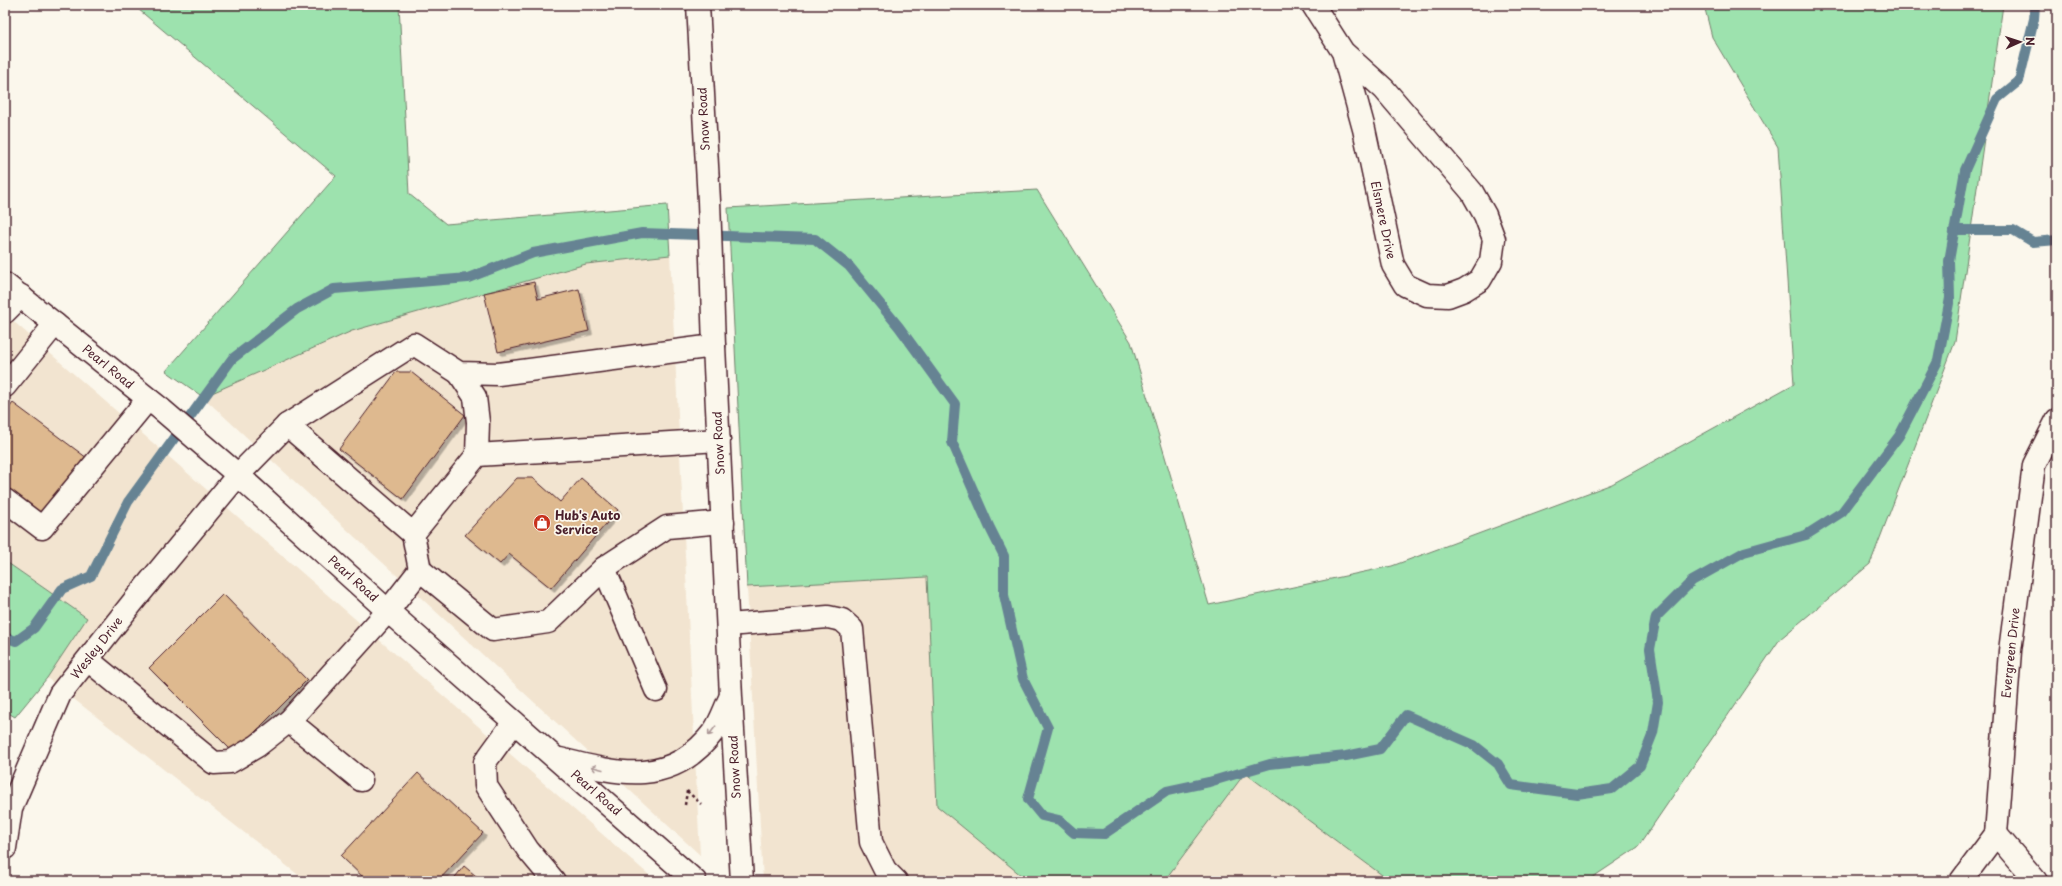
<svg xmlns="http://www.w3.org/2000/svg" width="2062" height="886" font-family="'Playpen Sans',sans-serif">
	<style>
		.built { fill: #f2e4d0 }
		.green { fill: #9de2ae; stroke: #74806c }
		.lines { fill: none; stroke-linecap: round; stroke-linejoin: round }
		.stream { stroke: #668393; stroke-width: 10 }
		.building { fill: #deb98f; stroke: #4a1f2b; filter: url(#shadow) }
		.minor-casing { stroke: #4a1f2b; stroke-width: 25 }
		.major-casing { stroke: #4a1f2b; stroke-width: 25 }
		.path { stroke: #4a1f2b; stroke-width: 2.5; stroke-dasharray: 3 3; stroke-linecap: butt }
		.minor { stroke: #fbf7ec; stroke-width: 22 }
		.major { stroke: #fbf7ec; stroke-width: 22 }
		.oneway { stroke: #ab9695 }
		.labels { text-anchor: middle; stroke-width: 3.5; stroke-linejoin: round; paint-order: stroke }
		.street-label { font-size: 12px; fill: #4a1f2b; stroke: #fbf7ec }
		.poi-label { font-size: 12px; font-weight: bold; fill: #4a1f2b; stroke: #fbf7ec; text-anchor: start }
	</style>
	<defs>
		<filter id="shadow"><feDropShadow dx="3.5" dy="3.5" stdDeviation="0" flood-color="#0004"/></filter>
	</defs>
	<rect width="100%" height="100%" fill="#fbf7ec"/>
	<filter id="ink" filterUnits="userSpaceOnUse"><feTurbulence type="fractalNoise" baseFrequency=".025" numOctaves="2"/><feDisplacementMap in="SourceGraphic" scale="8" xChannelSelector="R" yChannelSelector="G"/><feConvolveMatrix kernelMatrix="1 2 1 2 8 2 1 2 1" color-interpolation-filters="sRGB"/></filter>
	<g filter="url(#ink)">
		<g class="built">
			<path d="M670 255 700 855 203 397 352 331 586 264Z"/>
			<path d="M5 314 656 881H306L47 678 87 618 5 561Z"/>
			<path d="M927 577 937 805 1028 881H763L747 587Z"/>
			<path d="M1245 773 1272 792 1390 881H1164Z"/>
		</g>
		<g class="green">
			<path d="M205 5H399L409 194 446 224 667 205 670 255 586 264 352 331 203 397 166 371 336 176 138 9Z"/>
			<path d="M1704 5H2003L1955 342 1870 564 1780 639 1638 847 1587 881H1390L1245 773 1164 881H1028L937 806 927 577 747 587 728 208 1037 190 1131 342 1209 605 1392 566 1612 484 1794 384 1778 147 1712 37Z"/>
			<path d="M5 561 87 618 47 678 15 717 5 711Z"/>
		</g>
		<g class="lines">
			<g class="stream">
				<path d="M1954 230H2013L2033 242 2057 240"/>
				<path d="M5 637 16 641 34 628 62 589 91 576 128 502 232 359 297 309 334 289 468 278 533 253 642 233 815 239 849 266 899 327 955 404 952 442 989 526 1004 556V595L1023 679 1048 728 1028 799 1042 816 1059 820 1074 833 1104 834 1167 791 1209 782 1270 764 1346 756 1380 749 1406 715 1474 745 1498 764 1511 785 1577 794 1612 789 1640 766 1653 733 1658 702 1650 649 1656 617 1692 581 1744 552 1806 535 1842 512 1899 436 1938 361 1950 298 1949 261 1965 170 1997 99 2019 81 2034 19 2035 5"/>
			</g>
		</g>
		<g class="building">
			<path d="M534 282 538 299 579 289 589 331 498 352 484 293Z"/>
			<path d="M396 372H411L465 415 403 499 339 449Z"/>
			<path d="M13 403 87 458 44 517 5 488V413Z"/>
			<path d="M517 478H533L560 502 581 478 618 510 551 588 509 554 500 564 465 535Z"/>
			<path d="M223 594 307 680 234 753 149 668Z"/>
			<path d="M418 773 483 833 438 881H367L341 856Z"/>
			<path d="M464 866 482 881H452Z"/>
		</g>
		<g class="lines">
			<defs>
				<g id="minor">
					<path d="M1313 5 1343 52 1384 89 1472 192 1485 215 1494 239 1491 261 1480 280 1464 290 1448 296 1427 295 1405 285 1393 265 1364 129 1343 52"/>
					<path d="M5 312 21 296"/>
					<path d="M714 346 498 374 459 373 414 344 287 425 413 534 477 455 719 440"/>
					<path d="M459 373 475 397 478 422 477 455"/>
					<path d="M5 386 55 324"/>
					<path d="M5 500 42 528 148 399"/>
					<path d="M604 568 656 690"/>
					<path d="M420 570 493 630 548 622 604 568 667 527 723 522"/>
					<path d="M728 625 828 617 842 620 852 629 871 842 885 870 896 881"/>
					<path d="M88 660 214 763 230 762 257 746 289 721 388 611 420 570 413 534"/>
					<path d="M289 721 361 780"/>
					<path d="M514 722 485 762 486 786 528 850 554 881"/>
					<path d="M1996 834 2036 881"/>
					<path d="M5 848 11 808 60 694 133 602 238 475 287 425"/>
					<path d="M1961 881 1996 834 2010 651 2034 465 2057 420"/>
				</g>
				<g id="major">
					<path d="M698 5 709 201 714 346 731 697 742 881"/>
					<path d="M5 284 161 409 238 475 388 611 695 881"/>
					<path d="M560 759C619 774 671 788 714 731 721 721 725 708 730 698"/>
				</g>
			</defs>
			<use href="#minor" class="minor-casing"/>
			<use href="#major" class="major-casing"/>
			<g class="path">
				<path d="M687 791 701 804"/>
				<path d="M685 805 687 791"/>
			</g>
			<use href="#minor" class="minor"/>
			<use href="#major" class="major"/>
		</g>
		<defs><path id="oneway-shaft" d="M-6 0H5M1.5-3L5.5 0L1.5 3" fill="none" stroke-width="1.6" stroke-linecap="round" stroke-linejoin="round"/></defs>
		<g class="oneway">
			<use href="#oneway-shaft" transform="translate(712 731) rotate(127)"/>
			<use href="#oneway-shaft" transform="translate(597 768) rotate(-166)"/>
		</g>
	</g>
	<defs>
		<symbol id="shop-disc" viewBox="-11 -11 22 22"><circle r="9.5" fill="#c8321e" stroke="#fbf7ec"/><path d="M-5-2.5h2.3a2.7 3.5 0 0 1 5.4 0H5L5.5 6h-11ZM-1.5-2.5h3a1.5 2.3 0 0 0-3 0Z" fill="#fff"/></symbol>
	</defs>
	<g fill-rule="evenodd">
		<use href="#shop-disc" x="532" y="513" width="20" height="20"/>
	</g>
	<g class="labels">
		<g class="street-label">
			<text transform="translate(704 119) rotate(-93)" y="4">Snow Road</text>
			<text transform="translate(1383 220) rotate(78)" y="4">Elsmere Drive</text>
			<text transform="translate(108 367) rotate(39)" y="4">Pearl Road</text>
			<text transform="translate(719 443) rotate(-93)" y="4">Snow Road</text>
			<text transform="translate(353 579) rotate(42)" y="4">Pearl Road</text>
			<text transform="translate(97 648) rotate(-52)" y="4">Wesley Drive</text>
			<text transform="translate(2011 653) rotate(-84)" y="4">Evergreen Drive</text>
			<text transform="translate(735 767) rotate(-93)" y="4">Snow Road</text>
			<text transform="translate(596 793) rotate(41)" y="4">Pearl Road</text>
		</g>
		<g class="poi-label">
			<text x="555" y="520">Hub's Auto<tspan x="555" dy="14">Service</tspan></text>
		</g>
	</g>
	<rect width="2062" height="886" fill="none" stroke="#fbf7ec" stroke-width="20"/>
	<rect x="10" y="10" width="2042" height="866" fill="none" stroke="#4a1f2b" stroke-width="1.5" filter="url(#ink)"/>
	<g transform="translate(2020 42) rotate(87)" stroke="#fbf7ec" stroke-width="3" paint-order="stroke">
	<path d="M0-3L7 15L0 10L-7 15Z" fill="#4a1f2b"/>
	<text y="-6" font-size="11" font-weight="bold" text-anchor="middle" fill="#4a1f2b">N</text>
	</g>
</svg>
